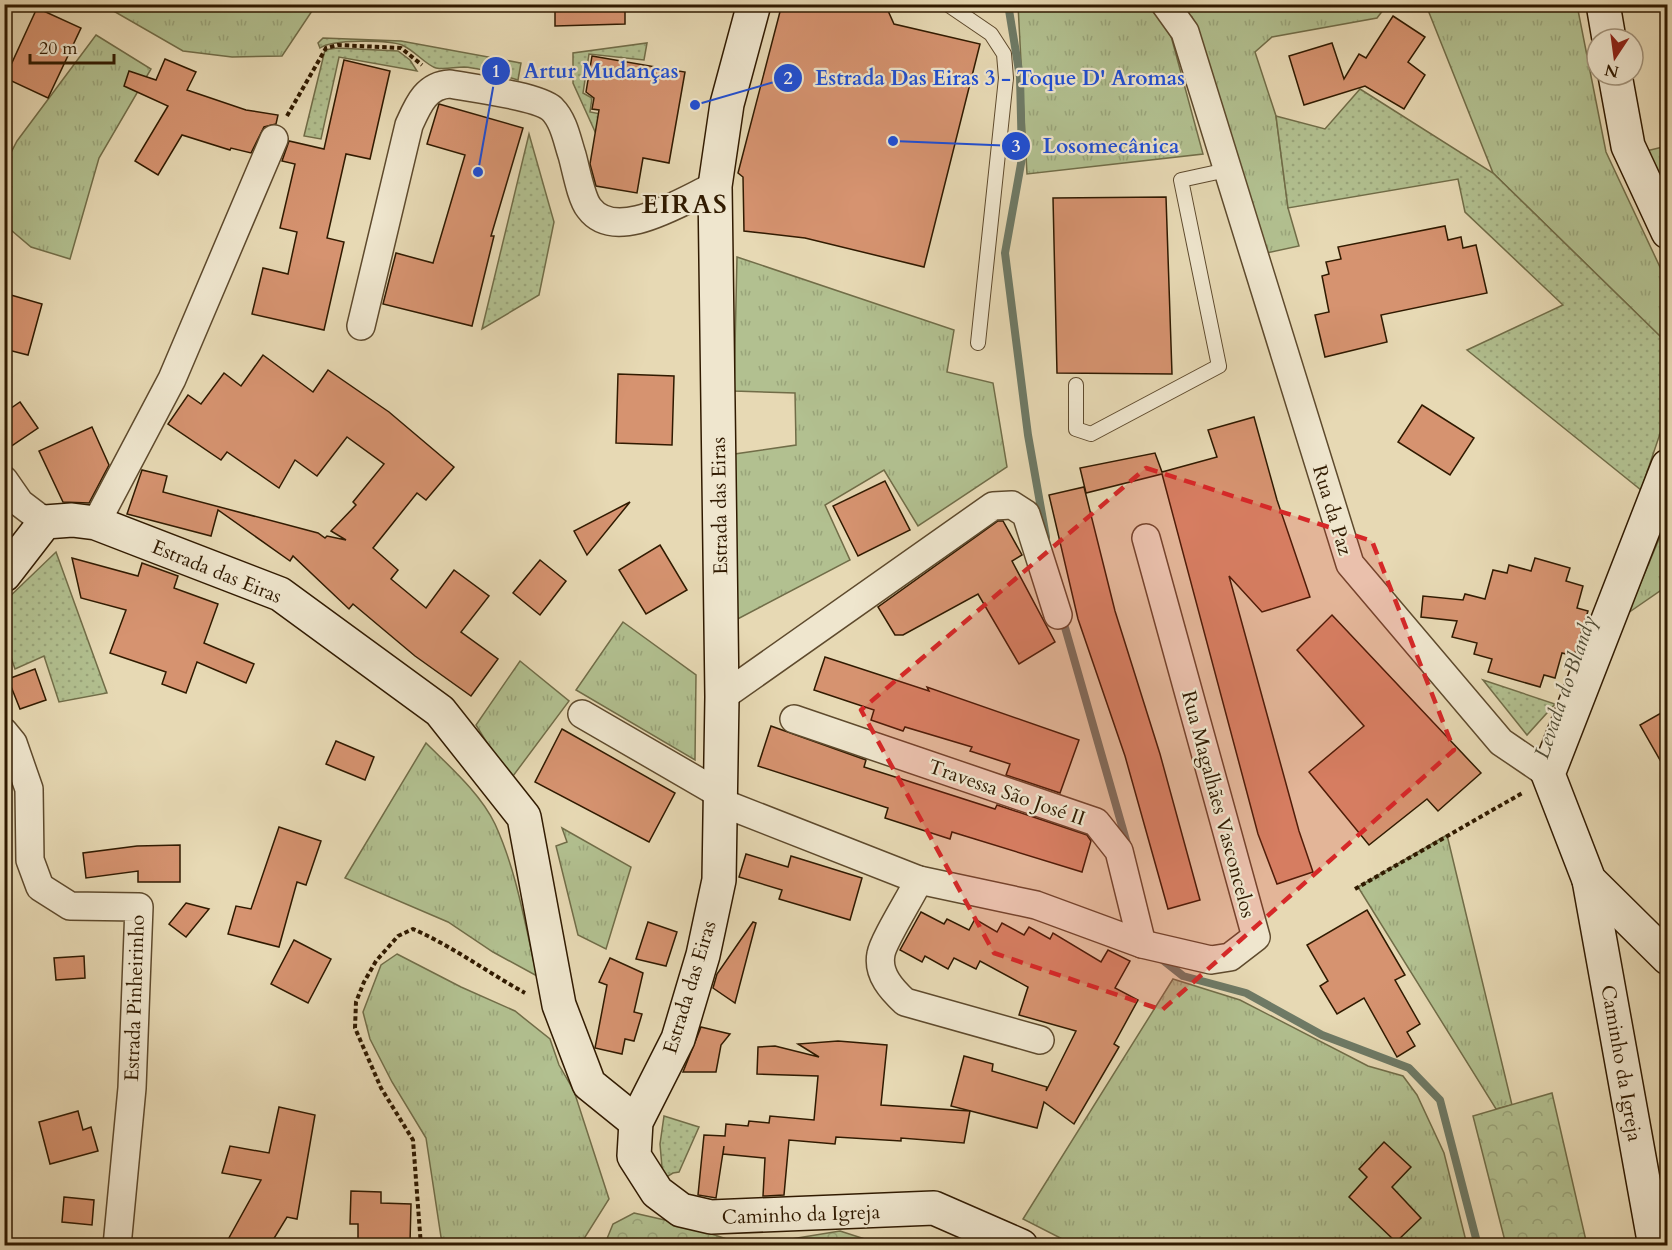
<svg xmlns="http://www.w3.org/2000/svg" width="1672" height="1250" font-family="Cardo,serif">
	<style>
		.grass { fill: url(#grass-tufts); stroke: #716d48; stroke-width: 1.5 }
		.forest { fill: url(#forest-crowns); stroke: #716d48; stroke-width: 1.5 }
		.garden { fill: url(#garden-dots); stroke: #716d48; stroke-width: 1.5 }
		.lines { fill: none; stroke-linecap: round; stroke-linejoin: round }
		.stream { stroke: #6e7a66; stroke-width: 8 }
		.building { fill: #d69370; stroke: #301a00; stroke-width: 1.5 }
		.lane-casing { stroke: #5e4a2d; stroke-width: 16 }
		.street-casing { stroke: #5e4a2d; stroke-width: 30 }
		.secondary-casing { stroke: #301a00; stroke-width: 36 }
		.path { stroke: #301a00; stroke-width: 4; stroke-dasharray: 4.5 3; stroke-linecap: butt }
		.lane { stroke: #efe6ce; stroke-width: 14 }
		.street { stroke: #efe6ce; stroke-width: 27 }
		.secondary { stroke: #efe6ce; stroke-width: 33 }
		.marked { fill: #d62828; fill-opacity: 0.2; stroke: #d62828; stroke-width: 4.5; stroke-dasharray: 12 8; stroke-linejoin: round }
		.labels { text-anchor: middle; stroke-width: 4.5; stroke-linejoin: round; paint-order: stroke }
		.street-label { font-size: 20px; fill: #301a00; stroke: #efe6ce }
		.water-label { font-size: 21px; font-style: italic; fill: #4f4a33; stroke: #efe6ce }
		.district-label { font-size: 26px; font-weight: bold; letter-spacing: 1.5px; fill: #301a00; stroke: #efe6ce }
		.leader { fill: none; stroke: #1d4ed8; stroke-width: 2 }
		.callout-dot { fill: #1d4ed8; stroke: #efe6ce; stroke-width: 2 }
		.mark-label { font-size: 18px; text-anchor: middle; font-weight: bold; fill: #fff }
		.callout-label { font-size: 21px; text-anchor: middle; font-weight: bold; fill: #1d4ed8; stroke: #efe6ce; stroke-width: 4.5; stroke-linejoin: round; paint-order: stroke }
	</style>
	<defs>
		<pattern id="grass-tufts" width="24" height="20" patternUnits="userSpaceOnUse" patternTransform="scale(1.5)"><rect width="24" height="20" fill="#b2c090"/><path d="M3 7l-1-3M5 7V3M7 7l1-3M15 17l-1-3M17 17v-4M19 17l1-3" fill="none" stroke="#99a47a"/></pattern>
		<pattern id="forest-crowns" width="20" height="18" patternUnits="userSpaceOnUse" patternTransform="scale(1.5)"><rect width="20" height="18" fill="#b2c090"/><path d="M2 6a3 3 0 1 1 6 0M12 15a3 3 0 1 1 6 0" fill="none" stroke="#99a47a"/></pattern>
		<pattern id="garden-dots" width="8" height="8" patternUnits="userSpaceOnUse" patternTransform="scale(1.5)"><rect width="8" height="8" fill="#b2c090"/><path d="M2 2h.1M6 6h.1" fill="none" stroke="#99a47a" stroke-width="1.8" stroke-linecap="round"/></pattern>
	</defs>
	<rect width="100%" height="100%" fill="#e7d9b4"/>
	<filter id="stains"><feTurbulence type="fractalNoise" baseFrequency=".00333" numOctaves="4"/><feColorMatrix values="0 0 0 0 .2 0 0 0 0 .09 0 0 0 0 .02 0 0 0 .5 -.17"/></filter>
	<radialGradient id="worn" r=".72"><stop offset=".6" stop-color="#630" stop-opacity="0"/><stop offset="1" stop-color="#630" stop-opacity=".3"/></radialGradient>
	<g class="grass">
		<path d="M103 5H316L282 56 232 57 183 51Z"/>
		<path d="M1018 5H1149L1168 25 1203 154 1027 174Z"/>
		<path d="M1176 5H1387L1377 18 1272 37 1255 52 1276 116 1288 208 1299 246 1262 254 1192 17Z"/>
		<path d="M1426 5H1577L1606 152 1667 282V343L1493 173Z"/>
		<path d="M96 35 151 69 99 158 70 259 31 247 5 225 4 166 17 141Z"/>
		<path d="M1667 146V205L1646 151Z"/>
		<path d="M737 257 954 330 947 372 993 383 1007 467 918 526 884 470 825 505 850 560 730 623 721 456 796 445 795 393 734 391Z"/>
		<path d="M1667 520V586L1628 613Z"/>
		<path d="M623 622 696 675 695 760 576 690Z"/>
		<path d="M520 661 569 701 510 780 476 725Z"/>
		<path d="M426 743C450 767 480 793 495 824 517 872 525 925 537 976L493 952 448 922 345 878Z"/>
		<path d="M562 828 631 867 606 949 578 935 556 846 567 842Z"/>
		<path d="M1447 835 1512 1105 1496 1109 1358 887Z"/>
		<path d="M397 954 461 987 515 1011 550 1039 559 1065 574 1091 609 1199 585 1237 583 1245H446L441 1237 426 1138 392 1082 370 1039 363 1012 381 965Z"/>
		<path d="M1173 979 1240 1000 1368 1066 1403 1076 1417 1095 1444 1153 1467 1245H1074L1023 1219Z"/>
	</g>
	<g class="forest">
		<path d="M1552 1093 1587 1245H1506L1473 1116Z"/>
		<path d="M634 1213 678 1223 745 1245 604 1246 613 1224Z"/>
		<path d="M840 1231 868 1240 867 1245H754Z"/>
	</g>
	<g class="garden">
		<path d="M323 38 401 41 521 63 518 80C501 75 482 68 464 67 454 67 446 70 436 68 427 66 414 50 402 45 388 40 332 39 320 48L318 43Z"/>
		<path d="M647 43 644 60 589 54 583 93 592 98 590 112 611 116 597 136 573 83V53Z"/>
		<path d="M337 48 398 51 410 60 417 71 339 57 321 139 304 136 325 50Z"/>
		<path d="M1360 89 1493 173 1667 343V413L1641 490 1467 350 1563 305 1465 212 1458 179 1288 208 1276 116 1325 129Z"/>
		<path d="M529 134 554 222 539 295 482 329Z"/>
		<path d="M56 552 107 693 59 702 44 656 15 669 5 640V601Z"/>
		<path d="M1483 680 1555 704 1527 735Z"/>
		<path d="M664 1116 699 1127 679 1172 673 1173 663 1179 660 1144Z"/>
	</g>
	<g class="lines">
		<g class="stream">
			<path d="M1008 4 1020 77 1022 158 1005 253 1028 435 1046 537"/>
			<path d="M1062 617 1128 847"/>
			<path d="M1159 957 1183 976 1246 993 1322 1035 1409 1068 1440 1100 1478 1246"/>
		</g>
	</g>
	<g class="building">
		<path d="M555 4H625V24L555 26Z"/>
		<path d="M782 4H885L894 24 980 44 924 267 805 238 744 231 743 177 738 173Z"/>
		<path d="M37 8 81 28 48 98 5 78Z"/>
		<path d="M1393 16 1425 37 1408 62 1425 75 1404 109 1365 86 1304 105 1289 56 1332 43 1344 79 1359 54 1366 58Z"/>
		<path d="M592 56 685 72 669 163 643 158 637 193 596 186 590 164 599 110 592 109 594 98 586 92Z"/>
		<path d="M165 59 196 72 187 90 246 110 278 115 276 124 264 127 251 153 231 148 230 150 182 135 158 175 135 161 168 106 124 86 129 71 156 80Z"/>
		<path d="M344 60 390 71 370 159 346 154 327 238 344 242 324 330 252 314 263 268 288 274 297 232 280 228 295 164 282 161 289 141 324 149Z"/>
		<path d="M439 104 523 128 491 236H494L472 326 383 304 396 253 433 263 465 155 427 144Z"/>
		<path d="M1166 197 1172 374 1057 373 1053 198Z"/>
		<path d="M1445 226 1448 240 1461 237 1463 248 1476 245 1487 293 1381 315 1387 342 1325 357 1315 315 1329 312 1322 276 1329 274 1326 262 1341 259 1338 247Z"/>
		<path d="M4 293 42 304 28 355 4 349Z"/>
		<path d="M263 355 313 392 328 370 389 412 454 467 426 500 417 493 373 548 398 570 391 579 426 608 454 570 489 596 461 632 498 659 471 696 415 656 353 604 349 609 293 556 290 561 218 510 211 536 127 514 142 470 167 476 163 492 318 533 325 538 327 536 346 540 331 531 356 505 353 502 384 464 347 437 317 476 295 460 279 488 227 452 221 460 168 424 188 395 201 404 224 373 241 386Z"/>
		<path d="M618 374 674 376 672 445 616 443Z"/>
		<path d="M20 402 38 428 4 451V413Z"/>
		<path d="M1422 405 1474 438 1450 475 1398 442Z"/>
		<path d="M1254 417 1277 500 1310 597 1262 612 1229 576 1299 831 1313 872 1277 884 1258 834 1162 474 1086 493 1080 468 1155 453 1162 472 1217 457 1208 430Z"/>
		<path d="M92 427 109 465 89 503 63 502 39 451Z"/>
		<path d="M885 481 910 530 858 556 833 506Z"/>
		<path d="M1084 487 1115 611 1160 754 1200 900 1168 909 1125 756 1078 619 1049 495Z"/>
		<path d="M630 502 587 555 574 531Z"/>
		<path d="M998 521H1003L1022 555 1012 561 1055 642 1019 664 978 594 903 635H895L878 607Z"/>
		<path d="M660 545 687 590 646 614 619 570Z"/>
		<path d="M72 558 138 576 142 563 178 576 174 588 218 604 204 643 254 664 246 683 197 662 186 693 162 684 166 672 110 653 126 610 81 598Z"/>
		<path d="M1535 558 1570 568 1566 581 1583 586 1577 608 1588 611 1574 656 1562 653 1555 678 1544 675 1540 687 1488 672 1492 659 1474 654 1477 643 1452 637 1457 621 1421 617 1423 596 1463 600 1465 594 1485 599 1493 570 1507 573 1509 565 1531 571Z"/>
		<path d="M540 560 566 581 540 615 513 593Z"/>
		<path d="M1332 615 1481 773 1438 811 1427 799 1369 845 1309 772 1364 726 1297 650Z"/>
		<path d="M825 657 929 691 927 687 1079 740 1060 793 1006 775 1010 764 970 751 972 747 905 727 903 731 871 720 874 710 814 690Z"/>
		<path d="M35 669 46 700 20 709 8 679Z"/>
		<path d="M1668 709V774L1640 725Z"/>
		<path d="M771 726 866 760 864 767 995 809 997 805 1087 835 1091 841 1082 872 952 832 950 839 885 818 888 808 758 766Z"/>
		<path d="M562 729 675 793 649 842 535 782Z"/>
		<path d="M336 741 374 757 365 780 326 764Z"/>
		<path d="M279 827 321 841 306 885 297 882 279 947 228 934 236 906 251 909Z"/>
		<path d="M180 845V882H138V871L86 878 83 853 137 846Z"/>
		<path d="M746 854 788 867 791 856 862 878 850 920 779 899 782 890 739 877Z"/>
		<path d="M186 903 209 909 186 937 169 924Z"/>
		<path d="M1367 910 1405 975 1395 980 1420 1024 1407 1032 1415 1046 1397 1057 1364 998 1337 1014 1320 986 1328 981 1307 945Z"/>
		<path d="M921 912 944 924 947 919 969 930 975 919 997 932 1002 923 1024 935 1029 927 1050 939 1053 933 1101 962 1108 950 1130 961 1115 988 1138 1000 1114 1044 1119 1047 1074 1124 1044 1102 1037 1128 951 1106 964 1056 993 1064 992 1071 1047 1087 1046 1091 1076 1031 1019 1015 1028 987 980 961 976 969 954 958 948 969 925 956 922 962 900 950Z"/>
		<path d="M648 922 677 932 666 966 636 959Z"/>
		<path d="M753 922 756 923 735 1003 713 988 717 974Z"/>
		<path d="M294 940 331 959 308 1003 271 984Z"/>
		<path d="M84 956 85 978 56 980 54 958Z"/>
		<path d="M610 958 643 973 634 1012 642 1014 634 1041 625 1039 622 1054 595 1048 607 985 599 982Z"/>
		<path d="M701 1027 730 1034 721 1045 716 1072H683Z"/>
		<path d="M838 1041 887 1045 881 1105 970 1111 964 1143 901 1138V1141L836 1137 835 1144 789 1140 784 1195 766 1196H763L765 1158 723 1154 724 1146 716 1198 698 1195 704 1135 725 1136 726 1124 748 1126 749 1121 769 1123 770 1116 814 1120 818 1076 757 1074 758 1047 775 1046 819 1057 798 1044Z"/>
		<path d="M279 1107 315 1115 297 1219 287 1217 270 1245H225L261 1180 222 1173 230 1146 269 1153Z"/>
		<path d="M78 1111 83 1130 91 1127 98 1151 50 1164 39 1122Z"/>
		<path d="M1384 1142 1411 1167 1392 1187 1421 1218 1396 1242 1349 1197 1367 1177 1359 1169Z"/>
		<path d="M351 1191 381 1192V1203L411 1204 410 1243 358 1245V1224H350Z"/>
		<path d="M64 1197 94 1200 92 1225 62 1222Z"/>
	</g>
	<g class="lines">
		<defs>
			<g id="lane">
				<path d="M947 4 991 34 1004 54 1006 78 978 343"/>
				<path d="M1076 385V429L1091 434 1219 366 1181 180 1227 170"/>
			</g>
			<g id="street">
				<path d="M1165 4 1185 32 1350 564 1501 742 1548 774"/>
				<path d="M361 326 409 125C418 105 426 85 450 84 471 88 538 96 552 109 564 121 567 140 572 155 576 169 581 198 589 208 616 245 685 199 715 186"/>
				<path d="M4 480 20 503 45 522"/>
				<path d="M96 523 172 379 274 139"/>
				<path d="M722 697 993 506 1012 505 1026 514 1058 615"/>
				<path d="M582 714 720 794"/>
				<path d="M794 719 1096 822 1119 851 1142 944"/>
				<path d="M4 732 13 743 29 789 30 860 40 887 70 906 139 907 132 1088 117 1246"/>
				<path d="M720 802 919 880 1036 905 1142 944 1211 960 1230 957 1256 937 1146 538"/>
				<path d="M919 880C912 895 883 941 881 954 877 974 892 990 905 1002L1040 1040"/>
			</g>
			<g id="secondary">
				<path d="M754 4 727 104 715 186 722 697 719 880 703 955 678 1039 636 1122 634 1156 657 1192 681 1210 711 1217 934 1208 1021 1246"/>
				<path d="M1603 4 1609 39"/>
				<path d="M1615 75 1628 146 1668 232"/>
				<path d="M1668 466 1548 774 1589 880 1668 958"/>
				<path d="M4 575 45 522 72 520 96 523 280 594 440 711 524 817 559 1005 589 1084 636 1122"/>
				<path d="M1589 880 1655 1246"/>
			</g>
		</defs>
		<use href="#lane" class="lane-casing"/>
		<use href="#street" class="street-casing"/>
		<use href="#secondary" class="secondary-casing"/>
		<g class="path">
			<path d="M287 116 326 48 338 45 401 48 422 65"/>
			<path d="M1355 889 1524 792"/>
			<path d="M421 1246 413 1140 381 1088 355 1028 356 1002 364 982 376 961 398 936 413 929C452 946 487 972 525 993"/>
		</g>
		<use href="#lane" class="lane"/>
		<use href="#street" class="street"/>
		<use href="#secondary" class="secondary"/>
	</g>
	<path class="marked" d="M1146 468 1372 541 1454 750 1162 1010 994 953 861 710Z"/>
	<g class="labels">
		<g class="street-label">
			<text transform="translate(719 506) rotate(-91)" y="7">Estrada das Eiras</text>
			<text transform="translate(1333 510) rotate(73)" y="7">Rua da Paz</text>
			<text transform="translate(217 571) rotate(22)" y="7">Estrada das Eiras</text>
			<text transform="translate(1007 792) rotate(19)" y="7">Travessa São José II</text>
			<text transform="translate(1219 804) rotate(75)" y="7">Rua Magalhães Vasconcelos</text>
			<text transform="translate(689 987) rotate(-73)" y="7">Estrada das Eiras</text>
			<text transform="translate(134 998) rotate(-88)" y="7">Estrada Pinheirinho</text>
			<text transform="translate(1622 1063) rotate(80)" y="7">Caminho da Igreja</text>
			<text transform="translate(801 1214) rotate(-2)" y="7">Caminho da Igreja</text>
		</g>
		<g class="water-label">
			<text transform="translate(1565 687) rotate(-71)" y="7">Levada do Blandy</text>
		</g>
		<g class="district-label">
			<text x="685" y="213">EIRAS</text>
		</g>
	</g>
	<path class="leader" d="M478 172L496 71M695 105L788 78M893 141L1016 146"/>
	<g class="callout-dot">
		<circle cx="478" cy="172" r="6"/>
		<circle cx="695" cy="105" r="6"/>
		<circle cx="893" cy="141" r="6"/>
		<circle cx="496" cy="71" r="15"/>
		<circle cx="788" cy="78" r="15"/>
		<circle cx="1016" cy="146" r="15"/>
	</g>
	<g class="mark-label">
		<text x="496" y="77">1</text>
		<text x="788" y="84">2</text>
		<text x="1016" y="152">3</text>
	</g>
	<g class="callout-label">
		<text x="601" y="78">Artur Mudanças</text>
		<text x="1000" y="85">Estrada Das Eiras 3 - Toque D' Aromas</text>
		<text x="1111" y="153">Losomecânica</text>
	</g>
	<rect width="1672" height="1250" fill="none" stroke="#e7d9b4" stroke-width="24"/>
	<rect x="6" y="6" width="1660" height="1238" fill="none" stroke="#301a00" stroke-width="3"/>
	<rect x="12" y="12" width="1648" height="1226" fill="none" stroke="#301a00" stroke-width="1.5"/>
	<g transform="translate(1615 57) rotate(193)"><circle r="28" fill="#efe6ce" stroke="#a3947c" stroke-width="1.5"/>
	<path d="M0-4.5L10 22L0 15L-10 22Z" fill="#8f2418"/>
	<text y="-9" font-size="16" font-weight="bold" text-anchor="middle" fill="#301a00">N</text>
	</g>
	<path d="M30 54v9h84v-9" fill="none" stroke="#301a00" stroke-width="3"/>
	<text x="39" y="54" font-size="18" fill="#301a00" stroke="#efe6ce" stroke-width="4.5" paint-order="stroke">20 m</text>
	<rect width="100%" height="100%" filter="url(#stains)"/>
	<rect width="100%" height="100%" fill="url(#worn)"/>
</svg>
